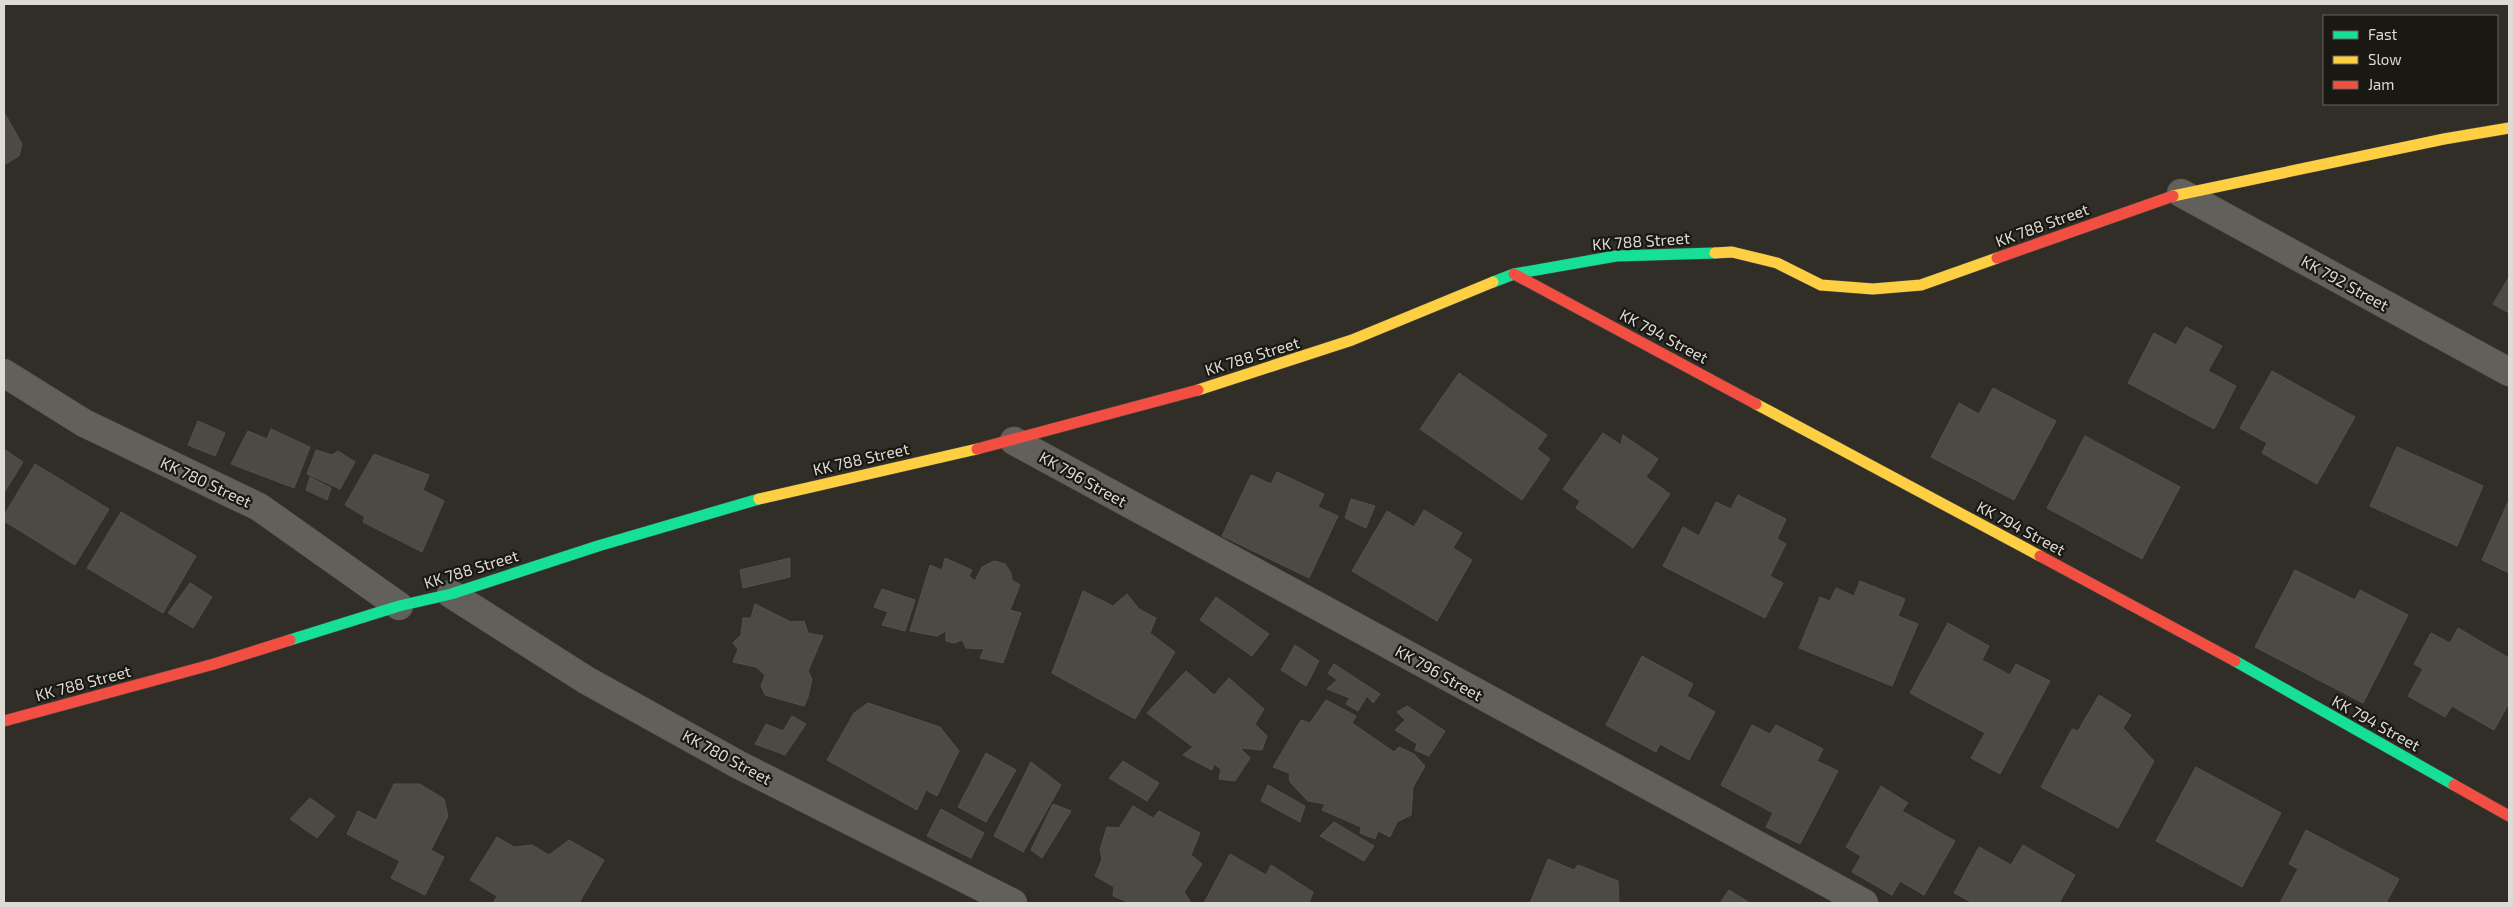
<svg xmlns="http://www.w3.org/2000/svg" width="2513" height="907" font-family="'Exo 2',sans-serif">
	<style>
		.building { fill: #4b4a44; stroke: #52514a }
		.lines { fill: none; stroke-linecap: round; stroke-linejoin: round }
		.street-casing { stroke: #4b4943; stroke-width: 29 }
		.fast-casing { stroke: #4b4943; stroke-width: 12 }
		.slow-casing { stroke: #4b4943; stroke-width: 12 }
		.jam-casing { stroke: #4b4943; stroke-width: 12 }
		.street { stroke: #61605b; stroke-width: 28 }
		.fast { stroke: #16e098; stroke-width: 11 }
		.slow { stroke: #ffcf43; stroke-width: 11 }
		.jam { stroke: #f24e42; stroke-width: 11 }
		.labels { text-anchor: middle; stroke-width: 4.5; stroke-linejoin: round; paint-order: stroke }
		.street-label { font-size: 16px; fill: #dddbd3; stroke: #191812 }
	</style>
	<rect width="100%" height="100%" fill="#302e26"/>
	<g class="building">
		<path d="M4 112 22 144 19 156 4 165Z"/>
		<path d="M2509 277V313L2493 304Z"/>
		<path d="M2186 327 2222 346 2208 371 2236 386 2214 429 2128 383 2154 333 2176 345Z"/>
		<path d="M2272 371 2355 417 2317 484 2262 453 2267 443 2240 428Z"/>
		<path d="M1459 373 1547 435 1537 449 1550 459 1522 500 1420 429Z"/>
		<path d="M1993 388 2056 421 2014 500 1931 457 1959 403 1979 414Z"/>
		<path d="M198 421 225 433 215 456 188 445Z"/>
		<path d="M271 429 310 447 294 488 231 464 248 431 267 439Z"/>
		<path d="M1603 433 1621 445 1623 435 1658 459 1646 477 1670 494 1633 548 1576 508 1580 501 1563 489Z"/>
		<path d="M2085 436 2180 487 2142 559 2047 508Z"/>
		<path d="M2397 447 2483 486 2457 546 2370 506Z"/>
		<path d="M4 449 23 462 4 493Z"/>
		<path d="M316 450 332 455 338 451 355 462 340 489 307 474Z"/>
		<path d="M374 454 429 475 423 490 444 501 422 552 363 522 365 517 345 505Z"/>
		<path d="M35 464 109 509 75 565 4 521V515Z"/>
		<path d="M1277 472 1324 494 1318 507 1338 516 1309 578 1222 536 1251 475 1271 484Z"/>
		<path d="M310 477 331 488 327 500 306 490Z"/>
		<path d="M1738 495 1786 519 1777 539 1786 544 1770 576 1783 583 1765 618 1663 566 1683 527 1699 536 1716 502 1731 509Z"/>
		<path d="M1351 499 1375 506 1366 528 1345 518Z"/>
		<path d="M2509 500V573L2482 560Z"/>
		<path d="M1424 510 1462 533 1453 548 1472 560 1437 621 1352 571 1387 511 1414 527Z"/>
		<path d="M121 512 196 556 163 613 87 568Z"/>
		<path d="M790 558V577L743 588 740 570Z"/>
		<path d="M945 558 972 570 969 576 975 581 982 567 994 561 1005 564 1011 573 1012 580 1020 585 1010 610 1021 613 1003 663 980 658 984 649 966 648 962 640 954 643 946 641V631L937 636 910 631 930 565 942 570Z"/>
		<path d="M2295 570 2355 600 2360 590 2408 615 2363 703 2255 647Z"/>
		<path d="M1860 581 1905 599 1898 616 1918 624 1892 686 1799 648 1820 597 1830 601 1836 588 1854 596Z"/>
		<path d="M190 583 212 597 193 628 168 613Z"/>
		<path d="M882 589 915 600 905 631 882 625 888 612 874 607Z"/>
		<path d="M1083 591 1113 606 1127 594 1139 609 1156 618 1150 633 1175 652 1135 719 1052 673Z"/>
		<path d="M1216 597 1269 634 1252 656 1200 620Z"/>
		<path d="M755 604 791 622 804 621 808 633 823 636 808 671 812 679 808 697 804 706 765 695 761 686 765 675 756 667 733 662 738 649 733 643 741 635 743 618H751Z"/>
		<path d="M1948 623 1989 646 1982 660 2010 675 2016 664 2050 681 2000 774 1971 758 1985 733 1910 693Z"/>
		<path d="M2458 628 2509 658V703L2494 730 2452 706 2445 717 2408 696 2423 669 2414 664 2431 633 2450 643Z"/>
		<path d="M1295 645 1319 661 1306 686 1281 670Z"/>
		<path d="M1642 656 1693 684 1687 696 1715 712 1689 760 1660 744 1656 752 1606 725Z"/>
		<path d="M1334 664 1380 694 1373 703 1367 696 1358 711 1346 704 1350 698 1327 689 1337 680 1328 673Z"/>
		<path d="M1186 671 1214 695 1229 678 1264 709 1255 724 1267 736 1262 750 1240 748 1250 758 1235 781 1219 779 1221 769 1214 764 1212 770 1183 755 1193 747 1147 713Z"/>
		<path d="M2099 695 2131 715 2123 728 2154 761 2118 828 2041 787 2072 729 2078 731Z"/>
		<path d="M1326 700 1356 716 1352 723 1394 752 1399 747 1414 754 1425 766 1413 787 1411 815 1397 822 1390 837 1378 831 1375 839 1360 833 1361 827 1322 810 1325 804 1308 801 1290 782 1289 773 1273 767 1301 720 1310 723Z"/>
		<path d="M868 703 940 727 959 751 937 796 926 790 917 810 827 760 854 713Z"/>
		<path d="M1407 706 1445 731 1429 756 1415 750 1417 744 1395 730 1405 720 1397 712Z"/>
		<path d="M792 716 806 724 785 755 755 744 766 724 783 731Z"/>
		<path d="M1752 725 1770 734 1776 725 1823 749 1817 761 1838 771 1800 844 1766 827 1773 813 1721 785Z"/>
		<path d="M986 753 1016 770 986 822 958 807Z"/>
		<path d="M1123 761 1159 783 1147 801 1109 778Z"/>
		<path d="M1031 762 1061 785 1023 852 994 836Z"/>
		<path d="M2196 767 2281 813 2242 887 2156 841Z"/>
		<path d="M394 784H420L444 799 448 816 431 850 444 857 425 895 391 878 400 861 347 834 358 811 376 820Z"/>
		<path d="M1268 785 1305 806 1300 822 1261 801Z"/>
		<path d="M1881 786 1908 803 1902 811 1955 841 1924 895 1900 881 1892 895 1852 872 1861 856 1846 847Z"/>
		<path d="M310 798 335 816 317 838 290 819Z"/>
		<path d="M1053 804 1071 811 1042 858 1031 850Z"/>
		<path d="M1133 806 1153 818 1159 811 1200 833 1191 855 1202 864 1184 892 1190 901 1188 903H1144L1141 901 1130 903 1113 896 1114 887 1095 876 1102 859 1100 850 1107 827 1119 828Z"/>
		<path d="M941 809 984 833 971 858 927 836Z"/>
		<path d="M1334 822 1374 846 1364 861 1320 836Z"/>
		<path d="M2306 830 2399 879 2386 903H2280L2298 869 2289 864Z"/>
		<path d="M497 837 514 847 532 845 549 855 569 840 604 860 579 903H496L494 902 497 896 470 880Z"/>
		<path d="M2023 845 2075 875 2059 903H1973L1954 893 1979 847 2011 865Z"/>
		<path d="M1230 854 1266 875 1271 865 1313 892 1309 903H1204Z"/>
		<path d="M1548 859 1574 870 1578 865 1618 881 1619 903H1530Z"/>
		<path d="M1729 890 1750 903H1720Z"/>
	</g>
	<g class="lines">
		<defs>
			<g id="street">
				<path d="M2181 193 2509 372"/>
				<path d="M4 373 84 423 259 507 399 606"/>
				<path d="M1014 441 1864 903"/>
				<path d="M451 594 586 680 739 765 1013 903"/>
			</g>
			<g id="fast">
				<path d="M1493 282 1514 274 1616 256 1715 253"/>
				<path d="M290 640 399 606 451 594 598 546 759 499"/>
				<path d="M2235 661 2454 785"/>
			</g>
			<g id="slow">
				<path d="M2173 196 2444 139 2509 128"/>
				<path d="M1715 253 1732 252 1777 263 1821 285 1873 289 1921 285 1997 258"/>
				<path d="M1198 390 1352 340 1493 282"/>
				<path d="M1756 404 2040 556"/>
				<path d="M759 499 977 449"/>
			</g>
			<g id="jam">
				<path d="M1997 258 2173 196"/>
				<path d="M1514 274 1756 404"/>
				<path d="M977 449 1198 390"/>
				<path d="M2040 556 2235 661"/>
				<path d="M4 721 214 664 290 640"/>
				<path d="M2454 785 2509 816"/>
			</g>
		</defs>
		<use href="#street" class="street-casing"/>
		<use href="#fast" class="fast-casing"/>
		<use href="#slow" class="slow-casing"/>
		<use href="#jam" class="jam-casing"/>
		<use href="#street" class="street"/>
		<use href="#fast" class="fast"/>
		<use href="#slow" class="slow"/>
		<use href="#jam" class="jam"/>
	</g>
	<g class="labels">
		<g class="street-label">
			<text transform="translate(2042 225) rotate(-20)" y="6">KK 788 Street</text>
			<text transform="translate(1641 241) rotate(-4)" y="6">KK 788 Street</text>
			<text transform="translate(2345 283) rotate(29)" y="6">KK 792 Street</text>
			<text transform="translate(1664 336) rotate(28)" y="6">KK 794 Street</text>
			<text transform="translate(1252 356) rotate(-17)" y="6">KK 788 Street</text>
			<text transform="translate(861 459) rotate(-13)" y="6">KK 788 Street</text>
			<text transform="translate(1083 479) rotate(29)" y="6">KK 796 Street</text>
			<text transform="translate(206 482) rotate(25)" y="6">KK 780 Street</text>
			<text transform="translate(2021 528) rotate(28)" y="6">KK 794 Street</text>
			<text transform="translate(471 569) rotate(-17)" y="6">KK 788 Street</text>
			<text transform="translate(1439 673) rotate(29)" y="6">KK 796 Street</text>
			<text transform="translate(83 683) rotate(-15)" y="6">KK 788 Street</text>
			<text transform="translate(2376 723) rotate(29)" y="6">KK 794 Street</text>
			<text transform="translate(727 757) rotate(28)" y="6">KK 780 Street</text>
		</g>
	</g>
	<rect width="2513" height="907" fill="none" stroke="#dddbd3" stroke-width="10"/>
	<rect x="2323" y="15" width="175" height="90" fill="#191812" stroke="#67665f"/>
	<rect x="2333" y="31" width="25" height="8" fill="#16e098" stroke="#67665f"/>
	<text x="2368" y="40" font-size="15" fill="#dddbd3">Fast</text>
	<rect x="2333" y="56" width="25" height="8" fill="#ffcf43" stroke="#67665f"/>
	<text x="2368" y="65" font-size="15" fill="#dddbd3">Slow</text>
	<rect x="2333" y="81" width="25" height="8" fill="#f24e42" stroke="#67665f"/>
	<text x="2368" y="90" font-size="15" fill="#dddbd3">Jam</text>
</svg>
